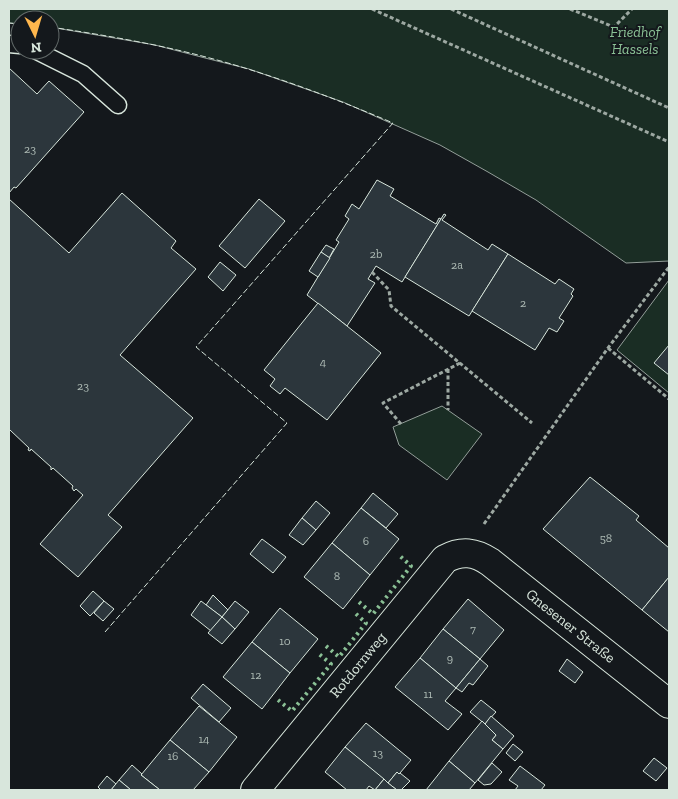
<svg xmlns="http://www.w3.org/2000/svg" width="678" height="799" font-family="'Zilla Slab',serif">
	<style>
		.green { fill: #1a2d24; stroke: #939e99 }
		.building { fill: #2c363c; stroke: #d8e6dc }
		.lines { fill: none; stroke-linecap: round; stroke-linejoin: round }
		.lane-casing { stroke: #d8e6dc; stroke-width: 19 }
		.street-casing { stroke: #d8e6dc; stroke-width: 30 }
		.path { stroke: #9da8a2; stroke-width: 3; stroke-dasharray: 4 2.5; stroke-linecap: butt }
		.lane { stroke: #14181c; stroke-width: 16 }
		.street { stroke: #14181c; stroke-width: 28 }
		.hedge { stroke: #8ac095; stroke-width: 4; stroke-dasharray: 2.5 4; stroke-linecap: butt }
		.fence { stroke: #d8e6dc; stroke-width: 1; stroke-dasharray: 6 2.5; stroke-linecap: butt }
		.labels { text-anchor: middle; stroke-width: 4; stroke-linejoin: round; paint-order: stroke }
		.number-label { font-size: 12px; fill: #adbab4 }
		.park-label { font-size: 15px; font-style: italic; fill: #8ac095; stroke: #14181c }
		.street-label { font-size: 15px; fill: #d8e6dc; stroke: #14181c }
	</style>
	<rect width="100%" height="100%" fill="#14181c"/>
	<g class="green">
		<path d="M9 9H669V261L626 263 536 200 488 172 440 145 343 102 249 69 205 58 155 45 50 27V20H20V24L9 23Z"/>
		<path d="M669 280V393L617 350Z"/>
		<path d="M442 406 482 434 447 480 399 445 393 427Z"/>
	</g>
	<g class="building">
		<path d="M9 68 37 94 49 81 84 112 16 188 14 187 9 193Z"/>
		<path d="M377 180 394 189 390 196 436 224 439 218 441 219 402 282 376 266 368 279 375 283 347 326 307 295 339 242 336 240 349 219 345 216 352 204 359 209Z"/>
		<path d="M122 193 176 241 171 248 196 269 120 355 193 418 108 515 122 527 78 577 40 544 83 495 76 489 74 491 72 488 73 486 53 468 51 470V467L31 449 30 451 28 450 29 448 10 430 9 432V199L69 253Z"/>
		<path d="M259 199 285 221 245 268 219 246Z"/>
		<path d="M444 214 446 215 442 220 488 250 492 244 508 254 469 316 405 277Z"/>
		<path d="M326 245 334 249 329 258 321 252Z"/>
		<path d="M321 252 330 258 318 277 309 271Z"/>
		<path d="M508 254 555 284 559 279 574 289 571 294 573 296 559 318 564 321 557 332 549 328 535 350 472 311Z"/>
		<path d="M220 262 236 275 223 291 208 277Z"/>
		<path d="M318 303 381 353 327 420 285 388 280 394 270 386 275 379 264 370Z"/>
		<path d="M669 345V375L654 363Z"/>
		<path d="M590 477 639 516 636 520 669 548V577L642 610 543 529Z"/>
		<path d="M373 493 398 514 386 528 361 508Z"/>
		<path d="M316 501 330 513 316 530 302 518Z"/>
		<path d="M361 508 399 539 370 575 332 543Z"/>
		<path d="M302 518 316 530 303 545 289 535Z"/>
		<path d="M262 539 286 557 273 573 250 554Z"/>
		<path d="M332 543 370 575 343 609 304 577Z"/>
		<path d="M669 577V632L642 610Z"/>
		<path d="M93 591 104 601 90 616 80 606Z"/>
		<path d="M213 595 228 610 222 617 206 605Z"/>
		<path d="M468 599 504 630 480 659 443 629Z"/>
		<path d="M104 601 114 609 103 621 94 613Z"/>
		<path d="M201 601 222 617 211 631 191 615Z"/>
		<path d="M235 601 249 612 235 629 222 617Z"/>
		<path d="M280 608 318 639 290 673 252 642Z"/>
		<path d="M222 617 235 629 222 644 208 633Z"/>
		<path d="M443 629 480 659 456 688 420 658Z"/>
		<path d="M252 642 290 673 262 709 223 677Z"/>
		<path d="M420 658 456 688 445 701 462 714 448 730 395 687Z"/>
		<path d="M480 659 488 666 473 685 469 683 462 692 456 688Z"/>
		<path d="M567 659 583 672 575 683 559 671Z"/>
		<path d="M203 684 231 708 219 722 191 698Z"/>
		<path d="M481 700 496 712 485 724 470 712Z"/>
		<path d="M199 706 237 737 209 772 170 740Z"/>
		<path d="M491 716 514 736 503 749 492 740 496 735 485 724Z"/>
		<path d="M482 721 496 735 492 740 503 749 475 783 449 761Z"/>
		<path d="M366 723 411 760 400 773 399 774 397 772 388 783 345 747Z"/>
		<path d="M170 740 209 772 193 790H160L141 775Z"/>
		<path d="M513 744 523 752 515 761 506 753Z"/>
		<path d="M345 747 384 779 375 790 369 786 366 790H347L325 772Z"/>
		<path d="M654 758 667 768 656 781 643 771Z"/>
		<path d="M449 761 475 783 469 790H426Z"/>
		<path d="M492 763 502 772 491 784 484 785 478 780Z"/>
		<path d="M132 765 142 774 141 775 160 790H131L119 780Z"/>
		<path d="M520 766 545 785 541 790H515L518 786 509 780Z"/>
		<path d="M397 772 399 774 400 773 410 781 401 790H397L388 783Z"/>
		<path d="M107 776 116 784 111 790H101L98 787Z"/>
		<path d="M384 779 388 783 397 790H375Z"/>
		<path d="M119 780 131 790H111Z"/>
	</g>
	<g class="lines">
		<defs>
			<g id="lane">
				<path d="M9 44 20 45"/>
				<path d="M35 50 83 74 118 105"/>
			</g>
			<g id="street">
				<path id="s1" d="M255 790 445 559C462 550 475 552 490 562L669 704"/>
			</g>
		</defs>
		<use href="#lane" class="lane-casing"/>
		<use href="#street" class="street-casing"/>
		<g class="path">
			<path d="M372 9 669 142"/>
			<path d="M451 9 669 108"/>
			<path d="M570 9 614 27 632 9"/>
			<path d="M372 272 389 290 391 306 532 423"/>
			<path d="M608 348 669 399"/>
			<path d="M448 369V410"/>
			<path d="M401 424 383 403 460 363"/>
			<path d="M484 524 608 348 669 267"/>
		</g>
		<use href="#lane" class="lane"/>
		<use href="#street" class="street"/>
		<g class="hedge">
			<path d="M359 602 373 614 411 566 400 556"/>
			<path d="M326 646 339 657 366 623 355 613"/>
			<path d="M278 700 292 711 331 664 319 654"/>
		</g>
		<g class="fence">
			<path d="M9 23 20 24"/>
			<path d="M50 27C118 37 185 49 251 70 299 85 346 103 393 123L196 347 287 423 105 632"/>
		</g>
	</g>
	<g class="labels">
		<g class="number-label">
			<text x="30" y="153">23</text>
			<text x="376" y="258">2b</text>
			<text x="457" y="269">2a</text>
			<text x="523" y="307">2</text>
			<text x="323" y="366">4</text>
			<text x="83" y="390">23</text>
			<text x="606" y="542">58</text>
			<text x="366" y="545">6</text>
			<text x="337" y="580">8</text>
			<text x="473" y="633">7</text>
			<text x="285" y="645">10</text>
			<text x="450" y="662">9</text>
			<text x="256" y="679">12</text>
			<text x="428" y="698">11</text>
			<text x="204" y="743">14</text>
			<text x="378" y="757">13</text>
			<text x="173" y="760">16</text>
		</g>
		<g class="park-label">
			<text x="635" y="37">Friedhof<tspan x="635" dy="17">Hassels</tspan></text>
		</g>
		<g class="street-label">
			<text dy="5" stroke="none"><textPath href="#s1" startOffset="450">Gnesener Straße</textPath></text>
			<text dy="5" stroke="none"><textPath href="#s1" startOffset="162">Rotdornweg</textPath></text>
		</g>
	</g>
	<rect width="678" height="799" fill="none" stroke="#d8e6dc" stroke-width="20"/>
	<g transform="translate(35 35) rotate(175)"><circle r="24" fill="#14181c" stroke="#626a69"/>
	<path d="M0-4L9 19L0 12L-9 19Z" fill="#ffb74d"/>
	<text y="-8" font-size="14" font-weight="bold" text-anchor="middle" fill="#d8e6dc">N</text>
	</g>
</svg>
